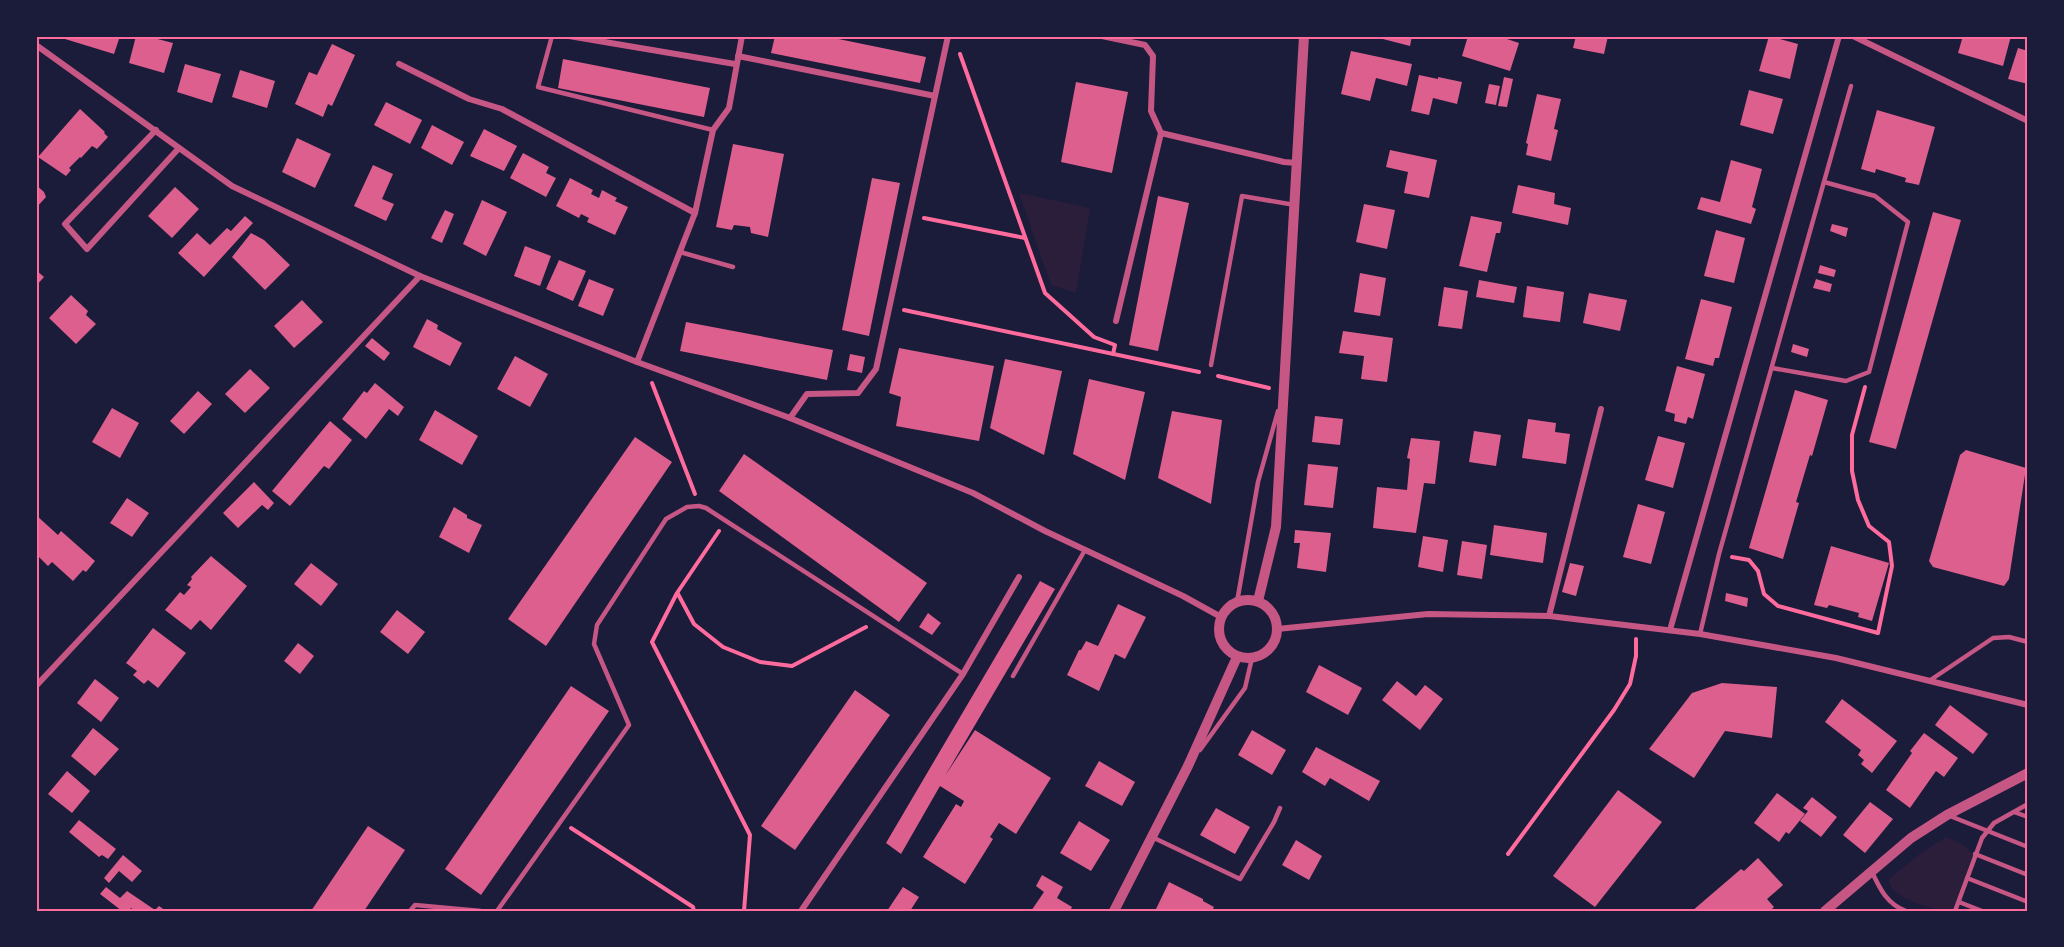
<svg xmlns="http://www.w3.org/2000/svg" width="2064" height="947" font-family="'Noto Sans',sans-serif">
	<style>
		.green { fill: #2a1e3b }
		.building { fill: #dd5f8e }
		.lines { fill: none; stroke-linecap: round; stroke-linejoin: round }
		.path { stroke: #ff6b9d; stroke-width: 4 }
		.service { stroke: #c65784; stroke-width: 4.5 }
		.minor { stroke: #c65784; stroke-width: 6 }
		.tertiary { stroke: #c65784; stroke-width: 10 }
		.neatline { fill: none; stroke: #ff6b9d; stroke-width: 2 }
	</style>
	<rect width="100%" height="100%" fill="#1b1b3a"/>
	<g class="green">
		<path d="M1019 193 1090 208 1076 293 1051 285Z"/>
		<path d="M1946 837 1964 845 1973 855 1952 911C1937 911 1901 901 1892 888 1891 887 1889 881 1889 879L1921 853Z"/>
	</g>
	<g class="building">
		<path d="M66 36H120L114 54 65 39Z"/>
		<path d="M136 36H146L173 43 164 73 129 63Z"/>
		<path d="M775 36H824L926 57 920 83 771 53Z"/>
		<path d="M1380 36H1412L1410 46 1379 38Z"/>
		<path d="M1468 36H1498L1519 43 1510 71 1462 56Z"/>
		<path d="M1576 36H1608L1604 54 1573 48Z"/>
		<path d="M1769 36 1798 44 1790 79 1759 71Z"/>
		<path d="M1963 36H2011L2003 66 1958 53Z"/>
		<path d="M332 44 355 55 332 106 328 104 323 117 295 104 309 72 317 75Z"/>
		<path d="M2018 48 2028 51V84L2008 79Z"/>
		<path d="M1351 51 1412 64 1407 86 1376 78 1370 101 1341 94Z"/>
		<path d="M563 59 710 88 704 117 558 88Z"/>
		<path d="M185 64 221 74 212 103 177 92Z"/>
		<path d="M240 70 275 81 267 108 232 97Z"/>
		<path d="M1419 75 1438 79V77L1462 82 1457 104 1433 98 1429 115 1411 111Z"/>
		<path d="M1504 77 1513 79 1507 107 1498 106Z"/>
		<path d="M1076 82 1128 92 1112 173 1061 162Z"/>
		<path d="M1489 84 1500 86 1496 105 1485 103Z"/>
		<path d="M1749 90 1783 99 1773 134 1740 125Z"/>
		<path d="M1537 94 1561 99 1554 129 1558 130 1551 161 1526 155 1528 144 1526 143Z"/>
		<path d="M386 102 422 120 410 144 374 125Z"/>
		<path d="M80 109 105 132 104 133 108 137 97 149 92 146 81 158 80 157 69 168 71 170 66 176 38 157Z"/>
		<path d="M1877 110 1935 127 1919 185 1905 182 1906 178 1876 169 1875 173 1861 169Z"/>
		<path d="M432 125 464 142 452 165 421 148Z"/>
		<path d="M484 129 517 146 504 171 470 156Z"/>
		<path d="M297 138 331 154 315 188 282 172Z"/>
		<path d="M733 144 784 154 768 237 751 233 750 227 734 225 732 230 716 227Z"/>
		<path d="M1390 150 1437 160 1429 198 1404 193 1408 172 1386 167Z"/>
		<path d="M523 153 549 167 546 173 556 178 546 197 510 178Z"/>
		<path d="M1731 160 1762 169 1752 207 1756 209 1751 224 1697 209 1701 197 1720 202Z"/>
		<path d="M373 165 393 174 382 199 394 204 386 221 354 206Z"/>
		<path d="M570 178 593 190 591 194 599 198 602 190 617 198 615 201 628 207 615 235 587 222 589 218 581 214 579 218 556 206Z"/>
		<path d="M872 178 900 183 869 336 842 330Z"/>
		<path d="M36 185 44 192 46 197 36 208Z"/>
		<path d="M1518 185 1555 193 1554 204 1571 208 1568 225 1512 213Z"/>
		<path d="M175 187 199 209 172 238 148 216Z"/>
		<path d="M1158 196 1189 203 1158 351 1129 345Z"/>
		<path d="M482 200 507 212 486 256 463 244Z"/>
		<path d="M1364 204 1395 210 1387 249 1356 242Z"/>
		<path d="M445 210 454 214 442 243 431 238Z"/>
		<path d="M1933 212 1961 220 1896 449 1869 442Z"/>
		<path d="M245 216 253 223 204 277 178 253 197 233 210 245 227 228 231 231Z"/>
		<path d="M1471 216 1502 222 1500 233H1496L1487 272 1459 266Z"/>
		<path d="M1832 224 1848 228 1846 237 1830 231Z"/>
		<path d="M1716 230 1745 238 1734 283 1704 276Z"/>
		<path d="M251 233 264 240 290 265 265 290 232 257Z"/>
		<path d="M525 246 551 256 540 286 514 276Z"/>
		<path d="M559 260 586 271 573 301 546 289Z"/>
		<path d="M1820 265 1836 270 1834 277 1818 273Z"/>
		<path d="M36 270 44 277 36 286Z"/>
		<path d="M1360 273 1386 278 1380 316 1354 312Z"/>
		<path d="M589 279 614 289 603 316 578 306Z"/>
		<path d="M1816 279 1832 284 1830 292 1813 288Z"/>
		<path d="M1479 280 1517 287 1514 303 1476 297Z"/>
		<path d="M1527 286 1564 292 1560 322 1523 317Z"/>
		<path d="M1444 287 1468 291 1462 329 1438 326Z"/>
		<path d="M1589 293 1627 300 1620 331 1583 323Z"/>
		<path d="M71 295 88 311 86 315 96 324 76 344 49 318Z"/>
		<path d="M1701 299 1732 307 1719 358H1715L1713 366 1685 359Z"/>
		<path d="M302 300 323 322 294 348 274 326Z"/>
		<path d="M427 319 438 325 437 329 462 343 450 366 413 347Z"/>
		<path d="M686 322 833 350 827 380 680 351Z"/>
		<path d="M1343 331 1393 338 1387 382 1361 379 1364 356 1339 353Z"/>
		<path d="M372 338 390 353 384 361 365 346Z"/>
		<path d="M1793 344 1809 349 1807 357 1791 352Z"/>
		<path d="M899 348 994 366 979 441 896 426 901 397 889 393Z"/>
		<path d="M850 354 865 357 862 373 847 370Z"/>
		<path d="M515 356 548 374 530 407 497 389Z"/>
		<path d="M1005 359 1062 371 1044 455 990 428Z"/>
		<path d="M1677 366 1705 374 1693 419 1688 417 1686 424 1674 421 1675 414 1665 411Z"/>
		<path d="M250 369 270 388 245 413 225 394Z"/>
		<path d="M1089 379 1145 392 1125 480 1073 454Z"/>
		<path d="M375 383 404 407 398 416 389 409 366 439 342 419 364 391 367 393Z"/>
		<path d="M1795 390 1828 400 1812 456 1810 455 1796 502 1799 503 1783 559 1749 548Z"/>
		<path d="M198 391 212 404 184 434 170 421Z"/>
		<path d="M112 408 139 423 120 458 92 442Z"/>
		<path d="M435 410 478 436 462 465 419 440Z"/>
		<path d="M1172 411 1222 420 1211 504 1158 478Z"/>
		<path d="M1315 416 1343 419 1340 445 1312 442Z"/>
		<path d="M1528 419 1556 423 1555 432 1570 434 1566 464 1522 458Z"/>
		<path d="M330 421 352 440 329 469 324 466 290 506 272 491Z"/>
		<path d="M1474 431 1501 435 1496 466 1469 462Z"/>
		<path d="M1658 436 1685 443 1673 488 1645 480Z"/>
		<path d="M635 437 672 462 546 646 508 619Z"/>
		<path d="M1411 438 1440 441 1435 484 1424 483 1416 533 1373 528 1377 487 1407 490 1410 459 1407 458Z"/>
		<path d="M1966 450 2026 468 2009 579 2004 586 1933 567 1929 561 1960 455Z"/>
		<path d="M744 454 927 583 899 622 719 491Z"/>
		<path d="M1308 464 1338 467 1333 508 1304 505Z"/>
		<path d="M254 482 274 503 268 510 262 505 238 528 223 513Z"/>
		<path d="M127 498 149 513 132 537 110 523Z"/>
		<path d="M1638 504 1665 512 1651 564 1623 557Z"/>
		<path d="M454 507 467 515V518L482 525 469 553 439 537Z"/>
		<path d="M36 515 58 535 61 531 95 561 86 572 83 570 73 581 52 562 48 566 36 554Z"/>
		<path d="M1494 525 1547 533 1543 563 1490 555Z"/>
		<path d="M1295 530 1331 533 1326 572 1297 568 1300 543H1294Z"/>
		<path d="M1423 536 1448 540 1443 572 1418 567Z"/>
		<path d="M1462 541 1487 545 1482 579 1457 575Z"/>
		<path d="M1831 546 1889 563 1872 621 1858 617 1859 613 1829 605 1827 608 1814 605Z"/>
		<path d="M211 556 247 586 211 630 200 620 191 630 165 610 180 592 184 595 191 587 187 585 192 579 191 577Z"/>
		<path d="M311 563 338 584 321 606 294 584Z"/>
		<path d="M1570 563 1584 566 1576 596 1562 592Z"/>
		<path d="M1040 581 1055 589 945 776 975 730 1051 778 1016 834 999 823 990 837 993 839 965 884 923 857 956 804 961 807 964 801 940 786 901 854 886 843Z"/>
		<path d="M1726 593 1748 598 1747 607 1725 601Z"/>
		<path d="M1118 604 1146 617 1125 659 1115 654 1099 691 1067 675 1079 650H1081L1086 641 1098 646Z"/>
		<path d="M397 610 425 632 408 654 380 632Z"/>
		<path d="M928 613 941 623 932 635 919 627Z"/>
		<path d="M153 628 186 653 158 688 148 680 144 684 133 675 137 671 126 663Z"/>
		<path d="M298 643 314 656 300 674 284 661Z"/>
		<path d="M1319 665 1362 688 1348 715 1306 692Z"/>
		<path d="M95 679 119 698 101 722 77 703Z"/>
		<path d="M1397 681 1416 696 1425 685 1443 699 1420 730 1382 700Z"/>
		<path d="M1722 683 1777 687 1772 738 1725 731 1694 778 1649 749 1692 693Z"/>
		<path d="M571 686 609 711 481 895 445 869Z"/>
		<path d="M855 690 890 715 795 850 761 826Z"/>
		<path d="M1842 699 1897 741 1872 773 1861 764 1864 760 1858 755 1861 750 1825 722Z"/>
		<path d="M1950 705 1988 734 1973 754 1935 725Z"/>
		<path d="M93 728 119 749 95 776 71 756Z"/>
		<path d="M1252 730 1286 750 1272 775 1238 755Z"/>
		<path d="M1924 733 1958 758 1944 777 1936 771 1910 808 1886 790 1912 753 1910 751Z"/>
		<path d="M1316 747 1380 781 1369 801 1330 778 1325 786 1302 772Z"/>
		<path d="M1099 761 1135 782 1122 806 1085 786Z"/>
		<path d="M67 771 90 791 72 813 48 794Z"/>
		<path d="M1618 790 1662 822 1595 907 1553 876Z"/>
		<path d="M1777 793 1805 814 1789 834 1786 832 1779 842 1754 823Z"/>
		<path d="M1812 797 1837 817 1821 837 1800 821 1808 811 1803 808Z"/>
		<path d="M1870 802 1893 819 1865 853 1843 835Z"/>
		<path d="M1216 808 1250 827 1235 854 1200 835Z"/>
		<path d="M79 820 116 849 108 859 102 855 99 857 69 832Z"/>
		<path d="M1079 821 1110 840 1091 871 1060 853Z"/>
		<path d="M368 826 405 850 364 911H311Z"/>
		<path d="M1296 840 1322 856 1309 880 1282 865Z"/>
		<path d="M123 855 142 871 132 882 119 871 109 883 104 878Z"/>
		<path d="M1758 858 1783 885 1767 899 1774 907 1770 911H1692L1741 869 1744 871Z"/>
		<path d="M1042 875 1063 887 1057 898 1072 907 1070 911H1031L1044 892 1036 886Z"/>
		<path d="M1169 882 1203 899V901L1214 907 1212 911H1161L1156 909Z"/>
		<path d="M106 887 120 898 127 891 155 910 159 906 166 911H135L131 908 129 911H122L100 894Z"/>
		<path d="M903 887 919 897 910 911H887Z"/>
	</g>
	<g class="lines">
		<g class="path">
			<path d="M960 54 1045 293 1094 337 1115 345 1113 354"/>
			<path d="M924 218 1025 238"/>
			<path d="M904 310 1199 372"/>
			<path d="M1218 376 1269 388"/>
			<path d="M652 383 695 494"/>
			<path d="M719 531 677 593 652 642 750 835 744 911"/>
			<path d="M1732 557 1749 560 1758 571 1764 594 1778 606 1878 633 1892 566 1889 542 1869 526 1858 500 1852 471V435L1865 387"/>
			<path d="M678 594 694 624 723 647 760 662 792 666 866 627"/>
			<path d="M571 828 693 907 694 911"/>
			<path d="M1508 854 1614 710 1630 684 1636 656V639"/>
		</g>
		<g class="service">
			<path d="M552 36 538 87 713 130"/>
			<path d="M680 252 733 267"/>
			<path d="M1211 365 1242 196 1295 205"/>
			<path d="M1772 368 1846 381 1869 372 1908 222 1875 196 1824 182"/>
			<path d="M1237 602 1258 482 1278 411"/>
			<path d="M1700 634 1719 554 1851 86"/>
			<path d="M1013 676 1085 550"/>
			<path d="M1929 681 1993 638 2009 637 2028 642"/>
			<path d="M1200 750 1245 688 1252 658"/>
			<path d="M2014 812 2028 817"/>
			<path d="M1950 816 2028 847"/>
			<path d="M1152 837 1240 879 1274 822 1280 808"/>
			<path d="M1975 854 2028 875"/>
			<path d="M1872 872C1880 889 1887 904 1906 911"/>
			<path d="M1967 878 2028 902"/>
			<path d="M1959 902 1982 911"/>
			<path d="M410 911 415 905 481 911"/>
			<path d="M497 911 629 725 594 644 597 625 666 519 687 507 699 506 706 508 963 674"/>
			<path d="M1955 911 1982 838 1994 823 2028 804"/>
		</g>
		<g class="minor">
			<path d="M569 36 735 64"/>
			<path d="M1102 36 1145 45 1153 56 1151 111 1161 133 1284 162 1297 163"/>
			<path d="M1853 36 2028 121"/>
			<path d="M36 45 232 186 420 276 637 362 790 418 973 493 1045 531 1183 596 1221 617"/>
			<path d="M738 56 935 96"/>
			<path d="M399 64 469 99 502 109 695 213"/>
			<path d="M156 130 65 224 87 249 179 148"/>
			<path d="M1116 321 1161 133"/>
			<path d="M637 362 695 213 713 130 729 108 742 36"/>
			<path d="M790 418 807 394 858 393 876 369 948 36"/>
			<path d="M1549 616 1601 409"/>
			<path d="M1277 629 1428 614 1549 616 1700 634 1836 658 2028 705"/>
			<path d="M1670 630 1839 36"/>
			<path d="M36 686 420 276"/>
			<path d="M801 911 963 674 1019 577"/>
		</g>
		<g class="tertiary">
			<circle cx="1248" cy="629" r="29"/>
			<path d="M1258 601 1276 527 1304 36"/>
			<path d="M1114 911 1188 766 1237 657"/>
			<path d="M1825 911 1911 838 1947 815 2028 773"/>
		</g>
	</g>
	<rect width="2064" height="947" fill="none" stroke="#1b1b3a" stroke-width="75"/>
	<rect x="38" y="38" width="1988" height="872" class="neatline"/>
</svg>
